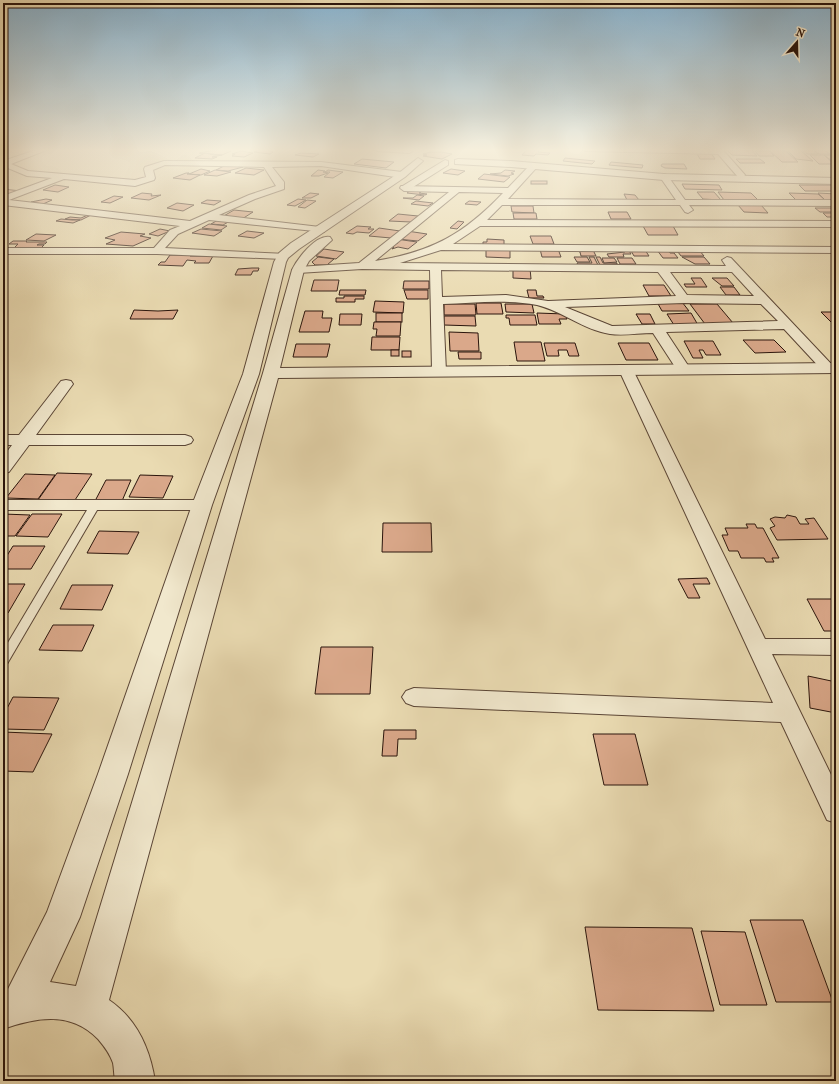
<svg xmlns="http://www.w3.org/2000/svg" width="839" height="1084" font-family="'IM FELL French Canon',serif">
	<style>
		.building { fill: #daa88a; stroke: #2b150c }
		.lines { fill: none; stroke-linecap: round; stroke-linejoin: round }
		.service-casing { stroke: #5b4636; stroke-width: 2 }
		.minor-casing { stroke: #5b4636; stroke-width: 2 }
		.tertiary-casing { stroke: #5b4636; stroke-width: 2 }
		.service { fill: #f1e8cd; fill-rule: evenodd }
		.minor { fill: #f1e8cd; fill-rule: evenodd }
		.tertiary { fill: #f1e8cd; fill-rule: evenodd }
	</style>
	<rect width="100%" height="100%" fill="#eadbb2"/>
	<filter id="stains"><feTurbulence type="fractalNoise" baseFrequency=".005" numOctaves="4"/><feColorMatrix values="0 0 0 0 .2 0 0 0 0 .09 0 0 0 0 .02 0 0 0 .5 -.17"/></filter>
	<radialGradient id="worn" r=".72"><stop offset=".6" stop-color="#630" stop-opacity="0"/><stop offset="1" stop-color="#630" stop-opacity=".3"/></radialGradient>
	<g class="building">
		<path d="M262 149H269L267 150 273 152 270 154 254 152Z"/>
		<path d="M527 149 539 150 538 152 550 153 548 155 536 154 534 156 522 155Z"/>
		<path d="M736 149H751L757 156 732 155 727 150H738Z"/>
		<path d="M768 149 786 151 798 162H782Z"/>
		<path d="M786 149 800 150 813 161 796 159Z"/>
		<path d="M216 150 231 151 222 155 199 153Z"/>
		<path d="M802 150H813L818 154H807Z"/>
		<path d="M814 150H824L830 154H819Z"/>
		<path d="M241 151 253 153 244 157 232 156 235 154H232Z"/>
		<path d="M755 151H770L774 156H759Z"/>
		<path d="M431 152H441L452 154 442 159 423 156 427 155 423 154Z"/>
		<path d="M696 152 711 153 715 159H700Z"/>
		<path d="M205 153 214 155H222L212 157H217L212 159 195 158Z"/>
		<path d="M301 153 319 154 313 157 295 155Z"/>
		<path d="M810 155H824L834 164H819Z"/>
		<path d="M824 155H836V164Z"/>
		<path d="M565 158 595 161 592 164 563 161Z"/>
		<path d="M362 159 394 162 386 168 354 164Z"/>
		<path d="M736 159H760L765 163H740Z"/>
		<path d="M611 162 643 165 642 168 609 165Z"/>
		<path d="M662 164H684L687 169 665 168 661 166Z"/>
		<path d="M226 165 243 167 228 171 216 170Z"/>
		<path d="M246 168 264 170 254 175 235 173Z"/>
		<path d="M201 169 210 171 201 175 189 174Z"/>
		<path d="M451 169 465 171 458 175 443 173Z"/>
		<path d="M215 170 231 172 217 176 204 175Z"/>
		<path d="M318 170 325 171 323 172 328 173 319 176H311Z"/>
		<path d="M328 170 343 172 333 178 324 177 330 172H325Z"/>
		<path d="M505 170 515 171 511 173 514 174 508 176 490 174 501 173Z"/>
		<path d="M186 173H189L187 174 200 175 190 180 173 178Z"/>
		<path d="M484 174 510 177 504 182 478 179Z"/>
		<rect x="531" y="181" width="16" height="3"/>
		<path d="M682 184 719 185 722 190 685 189Z"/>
		<path d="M55 185 69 187 58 192 43 190Z"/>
		<path d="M799 185H833L836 188V191H805Z"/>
		<path d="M3 189 21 191 3 197Z"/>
		<path d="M411 190 421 192 419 193 427 194 425 195 407 193Z"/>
		<path d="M697 192H714L721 200 703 199Z"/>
		<path d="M718 192 751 193 758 200H724Z"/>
		<path d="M142 193 152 194 151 196 161 195 149 200 131 198Z"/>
		<path d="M310 193 319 194 311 198H302Z"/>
		<path d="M789 193 818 194 825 200H796Z"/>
		<path d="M818 193 836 194V200H825Z"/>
		<path d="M624 194 635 195 639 200H627Z"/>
		<path d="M417 195 424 196 419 200 403 198H413Z"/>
		<path d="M114 196 123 197 110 203 101 202Z"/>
		<path d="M46 199 52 200 43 204 31 202Z"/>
		<path d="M298 199 306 200 295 206 287 205Z"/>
		<path d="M207 200 221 201 214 205 201 203Z"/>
		<path d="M307 200 316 201 305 208 298 207Z"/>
		<path d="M416 201 433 203 428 206 411 204Z"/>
		<path d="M469 201 481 202 477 205 465 204Z"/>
		<path d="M177 203 194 205 183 211 167 208Z"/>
		<path d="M738 205H761L768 213 744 212Z"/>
		<path d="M511 206H533L534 213 512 212Z"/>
		<path d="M815 208H834L836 212H820Z"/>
		<path d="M234 210 253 212 242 219 222 217Z"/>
		<path d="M608 212H627L631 219H611Z"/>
		<path d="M513 213H536L537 219H514Z"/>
		<path d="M823 213H836V217H827Z"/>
		<path d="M90 214H93L81 220 65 219 70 217 81 218Z"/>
		<path d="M398 214 418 216 411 222 389 221Z"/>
		<path d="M61 219 72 220H80L73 223 56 221Z"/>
		<path d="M218 220 230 221 223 225 211 224Z"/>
		<path d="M458 221 464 222 457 229 450 228Z"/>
		<path d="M209 224 227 226 221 230 202 228Z"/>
		<path d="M357 226 371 227 368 229H374L369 233 357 232 353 234 346 233Z"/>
		<path d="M643 226H673L678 235H648Z"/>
		<path d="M379 228 400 231 391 238 369 236Z"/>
		<path d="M160 229 170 231 158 236 149 234Z"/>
		<path d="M201 229 222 231 214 236 192 233Z"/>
		<path d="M247 231 264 233 254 238 238 236Z"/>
		<path d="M407 231 427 234 418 241 397 239Z"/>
		<path d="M121 232 145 234 140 236 151 238 133 246 106 244 115 240 105 238Z"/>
		<path d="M36 234 56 235 44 241 26 240Z"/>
		<path d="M530 236H551L554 244H533Z"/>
		<path d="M396 239 417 242 408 249 398 247 392 249 394 247 388 246 392 243H398L393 242Z"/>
		<path d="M487 239 504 240V246L483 245V242H487Z"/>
		<path d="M13 241H27L26 242H47L45 244H39L37 245H44L40 249H13L18 244H9Z"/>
		<path d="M324 249 344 252 336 259 316 256Z"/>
		<path d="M486 249 510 250V258L486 257Z"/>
		<path d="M540 249H558L561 257H542Z"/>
		<path d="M623 249H628L631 254H623L624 257H609L607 254 625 252Z"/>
		<path d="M630 249 645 250 649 256H634Z"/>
		<path d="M668 249 699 250 704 256H681L678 252H670Z"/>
		<path d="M593 250 596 256H581L580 252 577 251Z"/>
		<path d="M657 250H668L670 253H674L678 258H663Z"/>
		<path d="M182 254H192L190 256H213L209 263H194L196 261 187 260 183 266 158 265 161 262H165L170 255H180Z"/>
		<path d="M318 257 334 259 327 265H315L312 262Z"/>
		<path d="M574 257H587L590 262H577Z"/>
		<path d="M589 257H594L598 265H578L577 263H592Z"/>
		<path d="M596 257H600L603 263H617V264L600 265Z"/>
		<path d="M682 257H704L710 264H695Z"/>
		<path d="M602 258H614L617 262 604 263Z"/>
		<path d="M617 258H632L636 264H620Z"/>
		<path d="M252 268H259L258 271H253L251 275H235L238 269Z"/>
		<path d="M513 268H530L531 279 513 278Z"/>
		<path d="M691 278H701L707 287H686L684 284H695Z"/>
		<path d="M712 278H727L734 286H722Z"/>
		<path d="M314 280H339L337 291H311Z"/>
		<path d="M404 281H429V289H403Z"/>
		<path d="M643 285H664L671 296H649Z"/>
		<path d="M720 287H734L740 295H726Z"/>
		<path d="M340 290H366L365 295H339Z"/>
		<path d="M404 290H428V299H407Z"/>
		<path d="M527 290H536L537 296H543L544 298H529Z"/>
		<path d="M344 296H364V299H355V302H336V298H344Z"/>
		<path d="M375 301 404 302 403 313 373 312Z"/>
		<path d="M657 302H682L689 311H662Z"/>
		<path d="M476 303H501L503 314H477Z"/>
		<path d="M444 304H475L476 315H444Z"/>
		<path d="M505 304H532L534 313 506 312Z"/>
		<path d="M690 304H717L733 323 705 324Z"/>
		<path d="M134 310 158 311 178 310 173 319H130Z"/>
		<path d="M305 311H323L322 318H332L329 332H299Z"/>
		<path d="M821 312H836V327Z"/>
		<rect x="376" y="313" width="26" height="9"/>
		<path d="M537 313 565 314 567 319H559L561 324H539Z"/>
		<path d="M691 313 698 325H674L667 314Z"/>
		<path d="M340 314H362L361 325H339Z"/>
		<path d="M636 314H650L655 324H642Z"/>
		<path d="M506 315H535L537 325H510L509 318H506Z"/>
		<path d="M444 316H475L476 326 444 325Z"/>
		<path d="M374 322H401L400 336H376L377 329H373Z"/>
		<path d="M449 332 478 333 479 351H450Z"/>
		<path d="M372 337H400L399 350H371Z"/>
		<path d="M743 340H774L786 352 755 353Z"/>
		<path d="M684 341H713L721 355H706L703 350H699L703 358H693Z"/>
		<path d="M514 342H541L545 361H517Z"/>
		<path d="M544 343H575L579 356H569L567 350H558L559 356H547Z"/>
		<path d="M618 343H649L658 360H626Z"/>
		<path d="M296 344H330L327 357H293Z"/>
		<rect x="391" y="350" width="8" height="6"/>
		<rect x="402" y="351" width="9" height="6"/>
		<path d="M458 352H481V359H459Z"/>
		<path d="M57 473 92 474 75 500H38Z"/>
		<path d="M25 474 55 475 38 499 6 498Z"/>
		<path d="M140 475 173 476 163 498 129 497Z"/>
		<path d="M106 480H131L122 501H95Z"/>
		<path d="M3 514 30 515 15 536H3Z"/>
		<path d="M32 514H62L48 537 16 536Z"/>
		<path d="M787 515 796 517 800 524H809L805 519 814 518 828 539 777 540 770 528 775 526 770 519 775 517 785 518Z"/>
		<path d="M383 523H431L432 552H382Z"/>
		<path d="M746 524H755L757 528H763L779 558H772L774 562H766L764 558H741L738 551H729L722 535H728L725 528H748Z"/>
		<path d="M99 531 139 532 128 554 87 553Z"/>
		<path d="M13 546H45L31 569H3V562Z"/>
		<path d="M707 578 710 584H693L700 598H688L678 579Z"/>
		<path d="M3 584H25L8 613H3Z"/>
		<path d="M72 585H113L102 610 60 609Z"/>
		<path d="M807 599H836V631H824Z"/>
		<path d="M53 625H94L82 651 39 650Z"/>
		<path d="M321 647H373L370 694H315Z"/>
		<path d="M808 676 836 682V713L810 708Z"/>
		<path d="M13 697 59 698 44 730 3 729V716Z"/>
		<path d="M384 730H416V739H398L397 756H382Z"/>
		<path d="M3 732 52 734 33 772 3 771Z"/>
		<path d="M593 734H635L648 785H604Z"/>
		<path d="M750 920H803L833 1002H776Z"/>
		<path d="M585 927 692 928 714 1011 598 1010Z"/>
		<path d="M701 931 745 932 767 1005H720Z"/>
	</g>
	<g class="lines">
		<defs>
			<path id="service" d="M95 502 100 505 7 664 3 665V651L90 505Z"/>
			<g id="minor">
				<path d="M39 149H49L11 164 28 171 135 180 146 177 144 169 145 167 164 161 321 162 402 172 406 175 402 178 321 166 272 167 284 182V189L255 199 219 215 320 227 325 230 324 232 209 220 178 234 165 248 287 254 288 256 283 259 157 254H3V248H154L170 230 180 226 3 205V196L52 178 27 176 3 166V161ZM165 165 264 167 276 186 249 195 190 221 9 200 64 179 135 186 154 180 155 178 153 170Z"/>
				<path d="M374 149H406L413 151 409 153 378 151Z"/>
				<path d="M582 149H722L745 175 744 177H738L718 154 586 151Z"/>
				<path d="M531 164 538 166 508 199 676 200 660 177 664 174 667 175 685 200H836V206L689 205 693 210 688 213 685 212 680 205H502L487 220 836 221V227L480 226 453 244 836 247V253L441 250 400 263 726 266 722 260 727 257 731 258 835 368 833 371H823L784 329 666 332 691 370 689 373H679L653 333C639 333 624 336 610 334 584 330 562 311 537 305 506 299 473 303 443 304L446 372 444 375H434L432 372 430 270 362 269 298 273 292 270 298 267 359 263 449 192 404 191 400 188 401 186 508 188ZM459 192 503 193C464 234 432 252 375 261ZM441 270 658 272 676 296 548 301 506 295 442 297ZM670 272H732L754 296 687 295ZM684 303 761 304 778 321 612 326 565 307Z"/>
				<path d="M626 366 631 367 633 370 765 639H836V655L772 654 836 785V823L827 820 781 722 414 706 406 703 402 697 406 691 414 688 773 703 619 370 621 367Z"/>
				<path d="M66 380 71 381 73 384 36 435H185L191 437 193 440 191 443 185 445H29L9 472 3 473V457L12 445H3V435H19L61 381Z"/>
				<path d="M3 500H202L208 501 211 505 208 509 202 510H3Z"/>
			</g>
			<g id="tertiary">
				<path d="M418 158 423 161 405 177 299 249 288 258 286 262 259 374 212 505 128 774 80 917 50 982 76 986 263 373 292 270C297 259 316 234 330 237L332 240 309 261 304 270 280 368 836 363V373L278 378 109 1000C137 1019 150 1049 155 1081H115C114 1075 114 1068 113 1063 110 1054 104 1046 98 1039 71 1011 37 1017 3 1029V991L8 989 47 912 98 774 192 505 243 374 274 262 279 253 291 243 399 173Z"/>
				<path d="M458 159 511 161 664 174 836 178V184L664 180 511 167 455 164V160Z"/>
				<path d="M445 160 448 161V165L410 189 406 190 401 187Z"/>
			</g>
		</defs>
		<use href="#service" class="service-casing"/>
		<use href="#minor" class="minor-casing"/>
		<use href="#tertiary" class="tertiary-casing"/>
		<use href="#service" class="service"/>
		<use href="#minor" class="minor"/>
		<use href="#tertiary" class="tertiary"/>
	</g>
	<linearGradient id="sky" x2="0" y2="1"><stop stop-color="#89b6d4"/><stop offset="0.5" stop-color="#f6efdc"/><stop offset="1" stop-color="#f6efdc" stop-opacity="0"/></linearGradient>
	<rect width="839" height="300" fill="url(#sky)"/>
	<rect width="839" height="1084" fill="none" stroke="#eadbb2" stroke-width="16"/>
	<rect x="4" y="4" width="831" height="1076" fill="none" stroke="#2b150c" stroke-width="2"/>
	<rect x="8" y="8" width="823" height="1068" fill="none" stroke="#2b150c"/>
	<g transform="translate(797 42) rotate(20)" stroke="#f1e8cd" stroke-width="3" paint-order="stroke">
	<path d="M0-3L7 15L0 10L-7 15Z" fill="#2b150c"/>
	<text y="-6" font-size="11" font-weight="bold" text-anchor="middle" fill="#2b150c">N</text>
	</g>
	<rect width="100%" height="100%" filter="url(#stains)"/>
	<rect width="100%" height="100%" fill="url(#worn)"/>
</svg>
